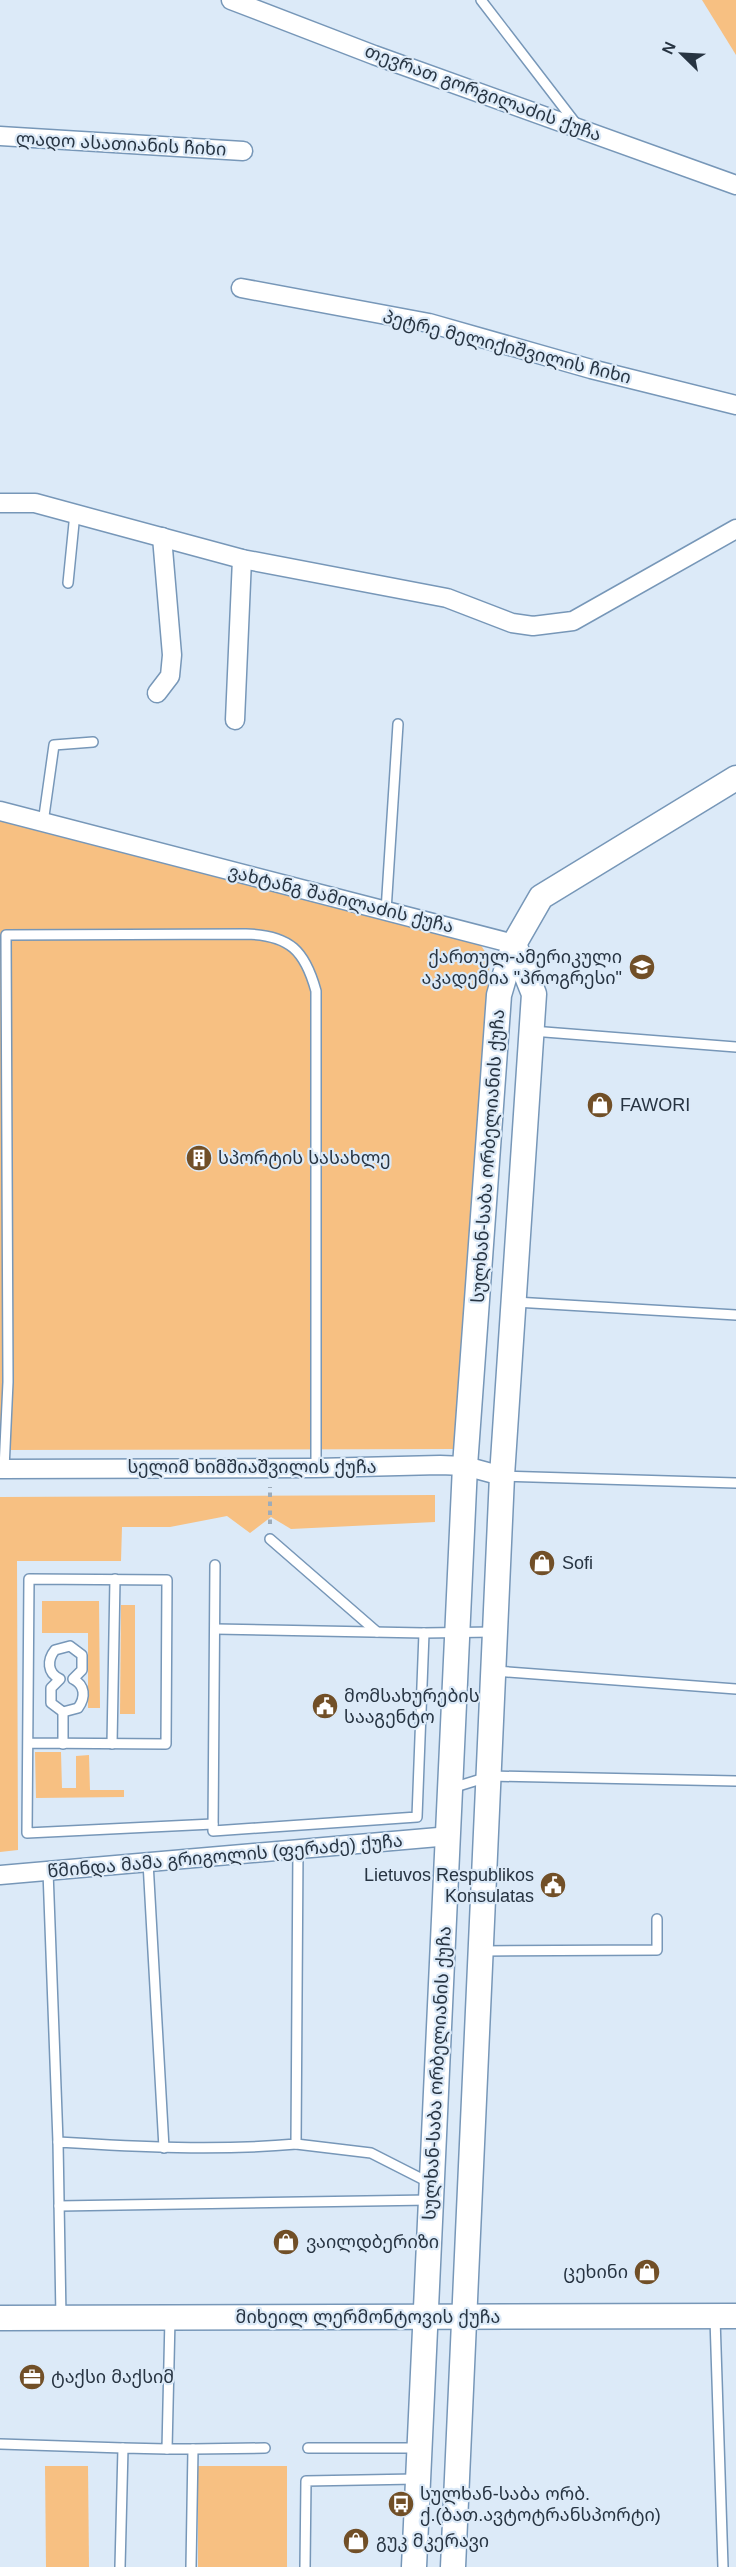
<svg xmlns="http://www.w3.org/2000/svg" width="736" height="2567" font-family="Helvetica,'Noto Sans Georgian',sans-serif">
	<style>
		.green { fill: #f7c082 }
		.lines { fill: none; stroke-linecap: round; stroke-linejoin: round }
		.service-casing { stroke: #7797b8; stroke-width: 12 }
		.minor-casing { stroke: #7797b8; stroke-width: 21 }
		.tertiary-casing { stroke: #7797b8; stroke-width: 27 }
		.path { stroke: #9eacba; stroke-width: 4; stroke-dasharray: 4.5 4.5; stroke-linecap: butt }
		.service { stroke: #fff; stroke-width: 9 }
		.minor { stroke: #fff; stroke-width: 18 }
		.tertiary { stroke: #fff; stroke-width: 24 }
		.labels { text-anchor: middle; stroke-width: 4.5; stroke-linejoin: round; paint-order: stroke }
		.street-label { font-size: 18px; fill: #273442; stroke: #dceaf8 }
		.poi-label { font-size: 18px; fill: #273442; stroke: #dceaf8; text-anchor: start }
	</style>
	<rect width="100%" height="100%" fill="#dceaf8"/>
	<g class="green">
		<path d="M702 0H736V55Z"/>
		<path d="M0 821 480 944 490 959 454 1449 0 1450Z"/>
		<path d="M435 1495V1522L291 1529 271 1517 250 1533 227 1516 170 1527H122L121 1561H17L18 1850 0 1852V1497Z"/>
		<path d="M42 1601H99L100 1708H88V1633H42Z"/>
		<path d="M121 1605H135V1714H120Z"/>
		<path d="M35 1752H61L62 1788H76V1756L89 1755 90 1790H124V1797L36 1798Z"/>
		<path d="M45 2466H88L89 2567H46Z"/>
		<rect x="198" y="2466" width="89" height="101"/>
	</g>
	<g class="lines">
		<defs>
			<g id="service">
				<path d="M481 0 577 125"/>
				<path d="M68 583 75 513"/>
				<path d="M43 823 54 745 93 742"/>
				<path d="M386 911 398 724"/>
				<path d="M532 1031 736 1047"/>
				<path d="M515 1302 736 1315"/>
				<path d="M4 1469 8 1382 6 935 246 934C290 935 305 951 316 991V1468"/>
				<path d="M502 1476 736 1483"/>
				<path d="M270 1539 377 1632"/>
				<path d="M215 1565 213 1831 417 1817 424 1633"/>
				<path d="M215 1629 424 1633 494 1632"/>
				<path d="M70 1646 82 1655V1670L73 1679C85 1685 86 1697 78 1708L63 1712 51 1703V1688L60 1679C47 1673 47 1660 55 1650Z"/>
				<path d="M495 1671 736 1689"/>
				<path d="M28 1743 166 1744 167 1580 29 1579 27 1833 213 1824"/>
				<path d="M63 1744V1712"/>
				<path d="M112 1744 115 1579"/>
				<path d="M452 1788 491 1776 736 1781"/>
				<path d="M148 1862 164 2148"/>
				<path d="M48 1871 58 2142"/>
				<path d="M482 1951 657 1950V1919"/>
				<path d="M296 2144 371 2153 430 2183"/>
				<path d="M59 2206 430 2200"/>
				<path d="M61 2318 58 2142C138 2147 217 2151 296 2144L298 1849"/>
				<path d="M715 2318 723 2567"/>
				<path d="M0 2444 123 2448"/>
				<path d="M308 2448H419"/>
				<path d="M167 2449H193L191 2567"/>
				<path d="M193 2449 265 2448"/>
				<path d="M120 2567 123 2448 167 2449 170 2318"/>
				<path d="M305 2567 306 2481 416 2479"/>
			</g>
			<g id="minor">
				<path d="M231 0 374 55 736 185"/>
				<path d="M0 136 243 151"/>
				<path d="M241 288 429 323 591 369 736 405"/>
				<path d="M0 503H35L242 559 447 598 512 623 533 626 573 621 736 529"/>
				<path d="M157 693 170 676 172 655 162 537"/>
				<path d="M235 720 242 559"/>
				<path d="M0 811 514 944"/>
				<path d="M0 1469 316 1468 440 1465 465 1466 502 1476"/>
				<path d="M0 1875 450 1836"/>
			</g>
			<g id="tertiary">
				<path d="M0 2318 736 2316"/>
				<path d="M414 2567 465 1466 499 995 514 944 541 897 736 778"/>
				<path d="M453 2567 502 1476 534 994 514 944"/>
			</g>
		</defs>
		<use href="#service" class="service-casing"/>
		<use href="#minor" class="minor-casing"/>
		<use href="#tertiary" class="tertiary-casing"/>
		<path class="path" d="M270 1524V1487"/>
		<use href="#service" class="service"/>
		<use href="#minor" class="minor"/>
		<use href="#tertiary" class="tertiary"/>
	</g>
	<defs>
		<symbol id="school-disc" viewBox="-11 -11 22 22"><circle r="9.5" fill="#714f27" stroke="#dceaf8"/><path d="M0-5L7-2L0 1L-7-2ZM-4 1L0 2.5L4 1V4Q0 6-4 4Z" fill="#fff"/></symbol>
		<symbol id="shop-disc" viewBox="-11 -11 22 22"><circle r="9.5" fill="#714f27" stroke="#dceaf8"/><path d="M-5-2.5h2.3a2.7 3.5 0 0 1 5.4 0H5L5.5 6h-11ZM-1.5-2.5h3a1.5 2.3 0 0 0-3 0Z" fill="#fff"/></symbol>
		<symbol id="building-disc" viewBox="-11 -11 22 22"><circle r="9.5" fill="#714f27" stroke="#dceaf8"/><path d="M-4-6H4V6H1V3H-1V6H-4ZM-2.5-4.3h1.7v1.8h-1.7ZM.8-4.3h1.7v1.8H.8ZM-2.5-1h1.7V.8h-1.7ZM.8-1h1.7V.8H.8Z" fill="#fff"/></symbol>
		<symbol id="civic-disc" viewBox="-11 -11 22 22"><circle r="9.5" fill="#714f27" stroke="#dceaf8"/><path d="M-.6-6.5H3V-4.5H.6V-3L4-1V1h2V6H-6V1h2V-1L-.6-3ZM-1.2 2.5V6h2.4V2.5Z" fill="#fff"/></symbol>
		<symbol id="office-disc" viewBox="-11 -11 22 22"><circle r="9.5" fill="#714f27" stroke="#dceaf8"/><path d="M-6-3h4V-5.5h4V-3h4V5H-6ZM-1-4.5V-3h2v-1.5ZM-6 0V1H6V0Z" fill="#fff"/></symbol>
		<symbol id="bus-disc" viewBox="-11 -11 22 22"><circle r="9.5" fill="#714f27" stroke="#dceaf8"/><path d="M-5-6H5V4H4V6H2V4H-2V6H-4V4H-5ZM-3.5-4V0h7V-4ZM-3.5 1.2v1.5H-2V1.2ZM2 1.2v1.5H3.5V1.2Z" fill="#fff"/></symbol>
	</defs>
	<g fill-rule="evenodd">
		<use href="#school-disc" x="627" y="952" width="30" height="30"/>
		<use href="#shop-disc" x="585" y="1090" width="30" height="30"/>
		<use href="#building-disc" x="184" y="1143" width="30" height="30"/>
		<use href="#shop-disc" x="527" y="1548" width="30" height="30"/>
		<use href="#civic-disc" x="310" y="1691" width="30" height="30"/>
		<use href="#civic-disc" x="538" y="1870" width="30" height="30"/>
		<use href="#shop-disc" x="271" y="2227" width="30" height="30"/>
		<use href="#shop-disc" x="632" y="2257" width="30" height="30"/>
		<use href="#office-disc" x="17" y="2362" width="30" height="30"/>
		<use href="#bus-disc" x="386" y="2489" width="30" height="30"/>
		<use href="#shop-disc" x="341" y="2526" width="30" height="30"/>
	</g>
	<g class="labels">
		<g class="street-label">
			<text transform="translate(483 93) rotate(20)" y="6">თევრათ გორგილაძის ქუჩა</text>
			<text transform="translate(121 144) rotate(3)" y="6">ლადო ასათიანის ჩიხი</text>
			<text transform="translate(507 347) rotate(14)" y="6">პეტრე მელიქიშვილის ჩიხი</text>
			<text transform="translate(341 899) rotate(14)" y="6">ვახტანგ შამილაძის ქუჩა</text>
			<text transform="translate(488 1156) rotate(-86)" y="6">სულხან-საბა ორბელიანის ქუჩა</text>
			<text x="252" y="1473">სელიმ ხიმშიაშვილის ქუჩა</text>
			<text transform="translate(225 1856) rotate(-5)" y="6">წმინდა მამა გრიგოლის (ფერაძე) ქუჩა</text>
			<text transform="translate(437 2073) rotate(-87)" y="6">სულხან-საბა ორბელიანის ქუჩა</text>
			<text x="368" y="2323">მიხეილ ლერმონტოვის ქუჩა</text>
		</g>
		<g class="poi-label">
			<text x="622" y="963" text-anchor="end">ქართულ-ამერიკული<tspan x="622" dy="21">აკადემია "პროგრესი"</tspan></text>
			<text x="620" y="1111">FAWORI</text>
			<text x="218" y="1164">სპორტის სასახლე</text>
			<text x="562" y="1569">Sofi</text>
			<text x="344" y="1702">მომსახურების<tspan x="344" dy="21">სააგენტო</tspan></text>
			<text x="534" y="1881" text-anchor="end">Lietuvos Respublikos<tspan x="534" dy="21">Konsulatas</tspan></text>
			<text x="306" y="2248">ვაილდბერიზი</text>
			<text x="628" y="2278" text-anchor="end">ცეხინი</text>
			<text x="51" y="2383">ტაქსი მაქსიმ</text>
			<text x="420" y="2500">სულხან-საბა ორბ.<tspan x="420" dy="21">ქ.(ბათ.ავტოტრანსპორტი)</tspan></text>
			<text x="376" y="2547">გუკ მკერავი</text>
		</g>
	</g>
	<g transform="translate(682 54) rotate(294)" stroke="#dceaf8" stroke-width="4.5" paint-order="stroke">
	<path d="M0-4.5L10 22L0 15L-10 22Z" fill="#273442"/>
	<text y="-9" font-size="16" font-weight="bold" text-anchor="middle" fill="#273442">N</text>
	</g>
</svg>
